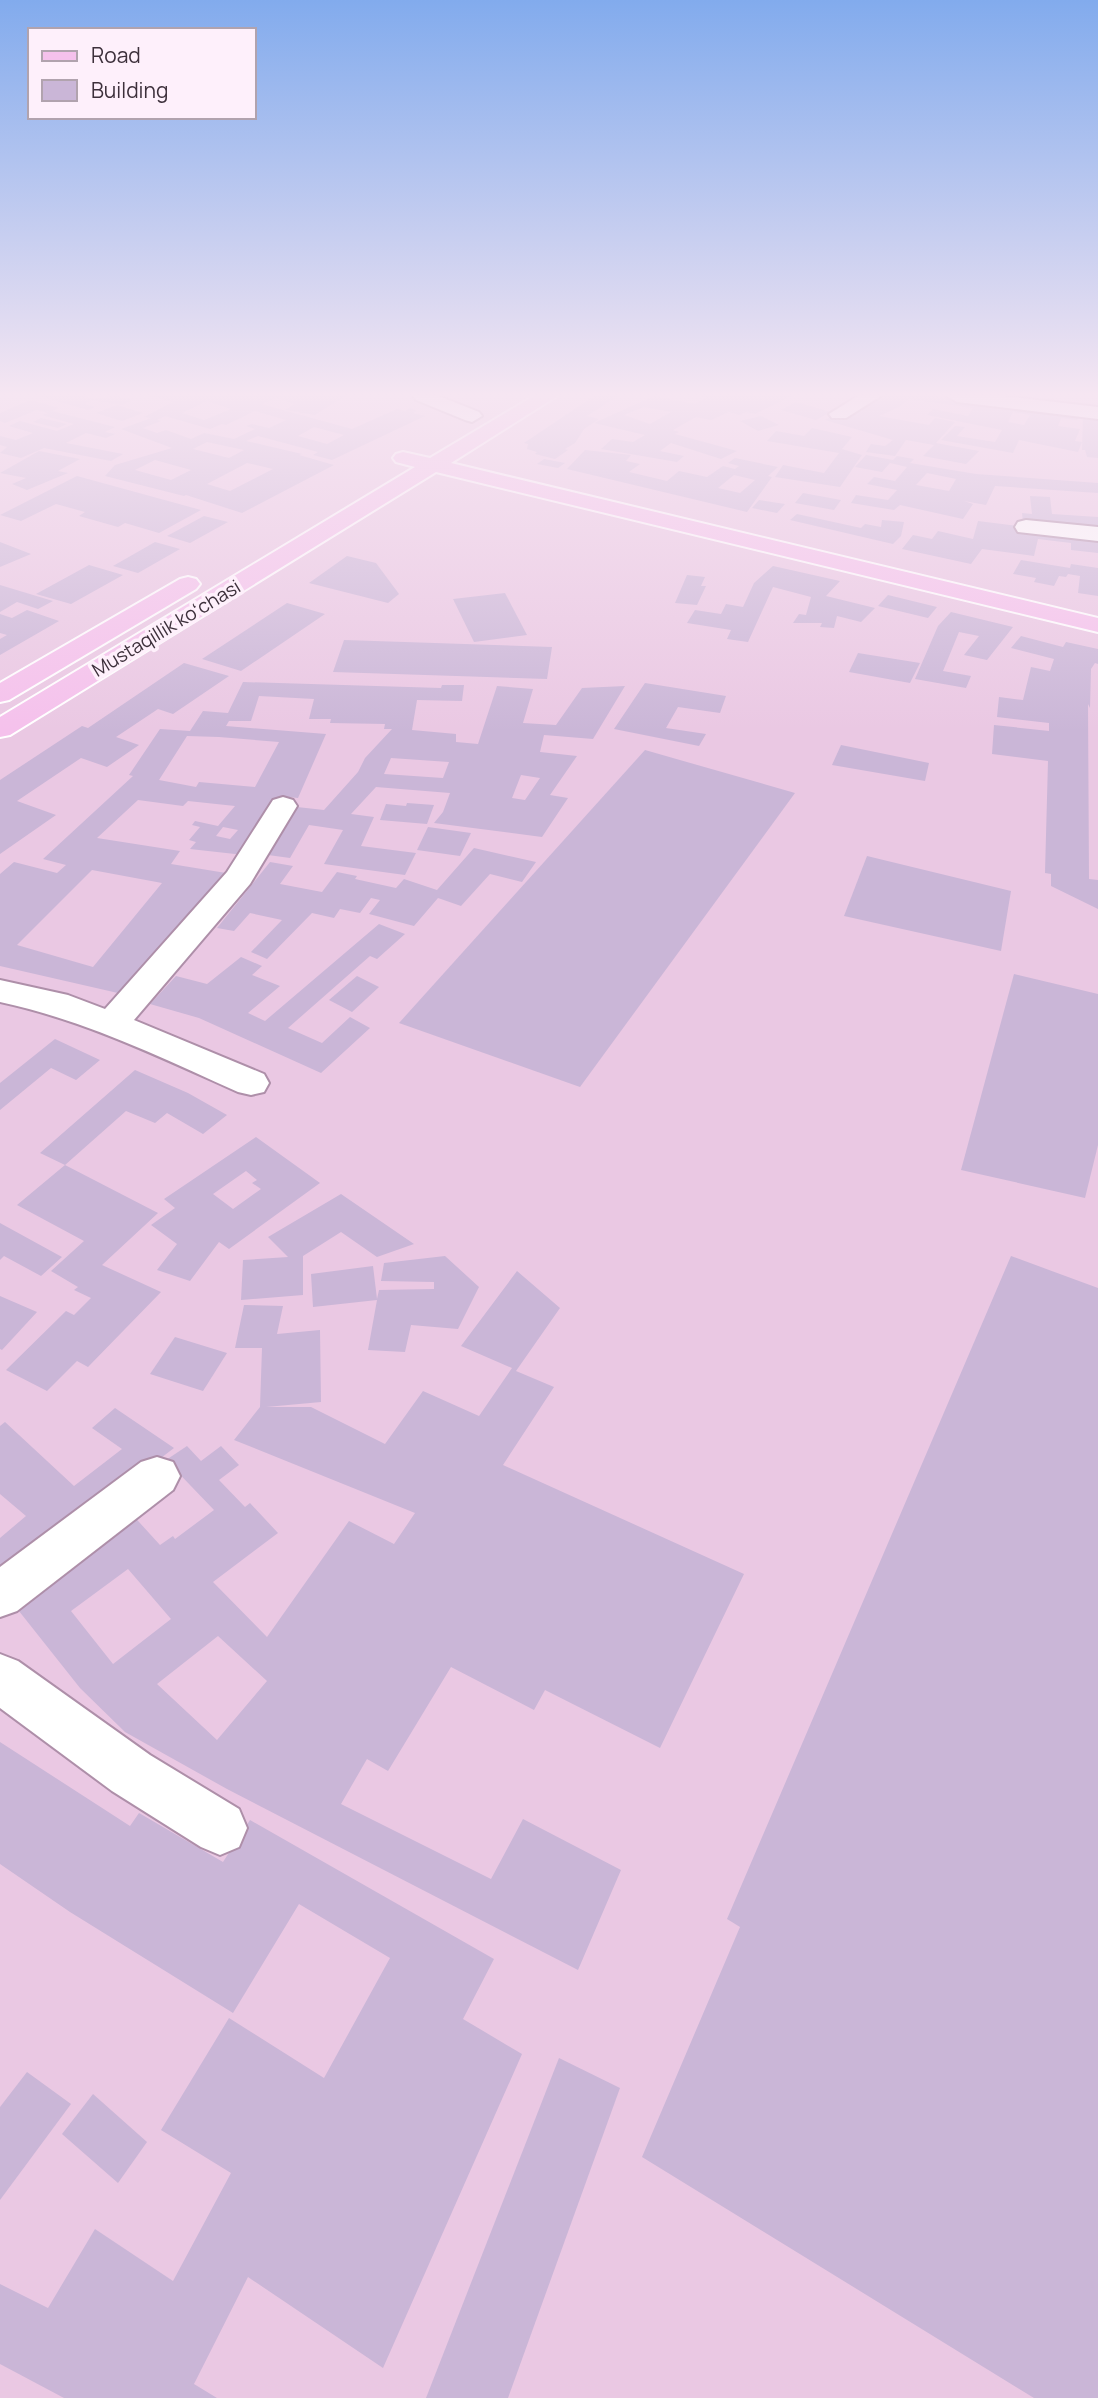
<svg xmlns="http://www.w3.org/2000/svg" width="1098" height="2398" font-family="Manrope,sans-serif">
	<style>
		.building { fill: #cab6d7; fill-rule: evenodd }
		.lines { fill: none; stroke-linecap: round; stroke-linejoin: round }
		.minor-casing { stroke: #ae8fa9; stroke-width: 4 }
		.major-casing { stroke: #fff; stroke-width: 4 }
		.minor { fill: #fff; fill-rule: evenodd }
		.major { fill: #f5c1ec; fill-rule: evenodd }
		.labels { text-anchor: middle; stroke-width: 7; stroke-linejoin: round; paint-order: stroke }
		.far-street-label { font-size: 19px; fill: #3d303b; stroke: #fef0fb }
	</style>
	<rect width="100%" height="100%" fill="#eac8e3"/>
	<g class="building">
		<path d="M39 396H83L93 399 116 396 133 400 122 405 92 400 84 404 95 407 88 410Z"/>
		<path d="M150 396H345L315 415 285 410 295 404 277 398 261 404 352 429 397 409 405 411 410 408 417 411 413 413 425 416 332 460 313 455 318 452 258 436 246 441 302 454 299 455 334 465 242 513 186 495 184 496 105 476 115 465 172 448 121 429 151 418 144 417 173 402ZM207 401 231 409 204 420 182 413ZM255 411 286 420 269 428 252 424 246 426 255 429 234 439 204 433 191 439 166 430 157 433 143 428 161 421 157 420 165 416 210 429 222 424 226 425ZM314 427 344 435 327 444 298 436ZM207 442 244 450 229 458 193 449ZM155 460 191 470 171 480 135 470ZM247 463 273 469 230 491 207 484Z"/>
		<path d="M594 396H618L587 416 599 419 584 429 575 443 565 449 568 450 555 459 535 454 537 452 527 449 528 444 524 443Z"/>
		<path d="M654 396 695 404 706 398 701 396H792L755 414 746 412 739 415 729 412 711 420 696 417 673 430 679 432 675 434 737 451 721 459 671 443 660 451 684 456 677 462 601 449 612 439 633 442 645 435 594 423ZM644 407 671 412 650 424 624 415Z"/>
		<path d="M883 396H934L1079 414 1077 420 1061 418 1058 426 1080 429 1075 441 1082 442 1078 452 1019 440 1013 453 941 440 955 426 965 427 957 436 995 442 1002 430 927 415 933 409 968 416 973 408 909 399 899 407 879 416 929 425 935 418 955 422 936 443 979 451 966 464 923 456 934 445 906 440 895 456 866 452 871 444 885 446 893 440 825 420 836 414 847 417ZM1013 412 1030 415 1024 425 1008 422Z"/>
		<path d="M30 400 59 408 52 411 115 427 105 432 115 434 106 438 86 433 66 443 123 454 111 461 44 448 21 458 0 453 7 447 0 445V436L16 440 33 433 9 426 20 421 57 431 74 424 42 415 48 413 37 410 5 423 0 421V413Z"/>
		<path d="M796 402 831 412 816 420 781 410Z"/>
		<path d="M117 405 143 413 122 421 96 413Z"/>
		<path d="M761 416 779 425 758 431 740 421Z"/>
		<path d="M1083 416 1098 417V458L1087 457 1085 450H1082Z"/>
		<path d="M41 418 67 424 58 428 33 422Z"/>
		<path d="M812 428 852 437 842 449 862 455 840 487 775 477 783 465 824 473 839 453 767 441 776 431 804 436Z"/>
		<path d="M585 450 631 455 626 461 640 464 629 472 667 481 679 471 707 477 723 466 735 469 739 466 728 463 735 458 778 467 768 476 772 477 747 512 567 469ZM734 475 755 480 740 493 718 488Z"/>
		<path d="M39 451 80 459 58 471 68 473 27 490 12 484 26 478 0 473Z"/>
		<path d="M866 455 893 460 897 456 914 459 910 463 976 474 1098 483V493L995 486 986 505 964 501 973 504 963 519 900 505 894 510 851 503 856 495 888 500 897 490 867 484 874 477 895 481 907 467 890 463 882 472 855 467ZM927 473 956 479 949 491 916 485Z"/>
		<path d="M544 459 565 463 558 468 537 464Z"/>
		<path d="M77 476 201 510 159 533 125 523 118 527 79 516 85 512 56 504 21 521 0 515Z"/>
		<path d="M803 493 841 500 834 510 795 503Z"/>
		<path d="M1030 496 1050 497 1052 514 1098 517V531L1023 522 1022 513 1032 514Z"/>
		<path d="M759 500 785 504 777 513 752 508Z"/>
		<path d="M797 514 861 528 865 524 881 527 882 520 904 522 901 536 893 544 790 520Z"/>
		<path d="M204 516 228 522 190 543 167 536Z"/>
		<path d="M978 521 1098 536V553L1071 550V543L1038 539 1034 556 982 549 971 564 902 549 913 535 932 539 938 531 973 539Z"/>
		<path d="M0 542 31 554 0 567Z"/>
		<path d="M155 542 180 549 138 573 113 566Z"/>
		<path d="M347 556 376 563 399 594 388 603 309 583Z"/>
		<path d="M1021 560 1070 568 1071 564 1098 568V596L1078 593 1080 576 1068 574 1066 577 1059 576 1054 586 1034 582 1036 578 1013 574Z"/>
		<path d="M89 565 123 575 71 604 36 594Z"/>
		<path d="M773 566 840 581 826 596 875 608 861 622 837 616 834 628 820 627 822 623H793L799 614 806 615 811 597 773 587 748 642 727 639 731 630 687 623 695 610 721 614 726 604 743 607 754 583Z"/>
		<path d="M687 575 705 577 701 586H706L697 605 675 603Z"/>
		<path d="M0 585 53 601 38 609 17 602 0 612Z"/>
		<path d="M505 593 527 635 474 642 453 599Z"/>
		<path d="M888 595 937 607 928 618 878 606Z"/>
		<path d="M287 603 325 614 241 671 202 659Z"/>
		<path d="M27 610 59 621 0 655V639L7 635 0 633V614L12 618Z"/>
		<path d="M951 612 1013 627 987 660 964 655 979 636 959 632 943 671 971 676 966 688 915 679 938 626Z"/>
		<path d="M1021 636 1063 647 1066 642 1098 649V664L1095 663 1091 669 1090 708 1088 704 1089 879 1098 880V909L1051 886V874L1045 873 1048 761 992 754 994 725 1049 731V723L997 717 999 697 1023 700 1031 667 1050 671 1054 659 1011 648Z"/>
		<path d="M344 640 552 647 547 679 333 672Z"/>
		<path d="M858 653 920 663 910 683 849 672Z"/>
		<path d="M184 663 229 676 173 714 158 709 116 737 139 745 107 767 81 758 17 801 56 815 0 854V780L82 726 88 728Z"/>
		<path d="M243 682 441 688 442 685H464L462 701 417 700 412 730 456 734V742L478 744 497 686 533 689 523 723 556 725 582 688 625 686 593 739 544 735 540 752 577 756 550 795 568 798 542 837 434 823 443 812 450 793 376 787 351 814 374 817 361 846 416 853 405 875 324 864 343 830 309 825 290 858 268 855 297 807 324 810 358 772 365 758 392 729H384L385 724 330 723 331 719H309L314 699 259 696 251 721H229L226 726 326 734 298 798 280 796 275 811 244 855 190 849 196 842 189 840 200 827 192 825 195 821 218 826 235 806 188 801 183 806 138 800 97 838 180 851 171 864 226 873 131 996 0 966V874L14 862 57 873 66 865 43 859 133 776 129 775 160 729 190 731 203 711 228 713ZM187 736 219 737 279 742 255 787 199 782 196 787 159 780ZM391 758 449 762 443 778 384 774ZM521 775 540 778 525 800 512 798ZM223 827 238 830 230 839 216 836ZM92 870 162 883 93 967 17 945Z"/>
		<path d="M645 683 726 696 720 713 678 707 666 728 706 734 699 746 614 729Z"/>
		<path d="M841 745 929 763 925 781 832 765Z"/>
		<path d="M645 750 795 793 580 1087 399 1023Z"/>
		<path d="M407 803 434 805 427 824 380 820 386 804 406 806Z"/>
		<path d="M428 827 471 833 460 856 417 850Z"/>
		<path d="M474 848 536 862 522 882 490 874 461 906 438 898 414 926 369 914 380 900 371 898 360 913 340 909 334 918 312 913 267 959 251 952 282 920 250 913 234 931 217 928 270 862 293 866 280 884 322 892 337 872 357 876 355 879 396 888 404 879 437 890Z"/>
		<path d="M867 856 1011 891 1001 951 844 916Z"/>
		<path d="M379 924 405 934 377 959 370 956 288 1028 322 1043 350 1017 370 1028 321 1073 199 1018 150 1004 176 976 207 984 241 957 262 966 252 975 280 986 248 1013 265 1021Z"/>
		<path d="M1014 974 1098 994V1145L1085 1198 961 1170Z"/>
		<path d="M357 976 379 987 352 1012 329 1000Z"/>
		<path d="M55 1039 100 1060 76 1080 51 1068 0 1110V1083Z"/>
		<path d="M135 1070 188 1093 227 1115 203 1134 167 1113 155 1123 126 1111 65 1165 40 1153Z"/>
		<path d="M256 1137 320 1183 229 1249 219 1242 190 1281 157 1270 177 1244 151 1225 175 1208 164 1199ZM246 1171 257 1180 252 1183 261 1189 233 1209 213 1194Z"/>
		<path d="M65 1165 158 1213 102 1265 161 1292 88 1367 77 1361 47 1391 6 1370 66 1311 74 1315 91 1298 74 1290 78 1287 51 1271 84 1241 17 1205Z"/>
		<path d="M341 1194 414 1244 377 1257 341 1232 303 1256V1295L241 1300 243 1260 288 1257 268 1237Z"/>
		<path d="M0 1223 62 1257 41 1276 4 1256 0 1260Z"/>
		<path d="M445 1256 479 1287 458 1329 411 1325 405 1352 368 1350 377 1300 313 1307 311 1274 373 1266 377 1299 379 1290 434 1289V1282L381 1281 384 1263Z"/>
		<path d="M1011 1256 1098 1288V2398H1034L642 2157 740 1927 727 1919Z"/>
		<path d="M517 1271 560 1308 516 1371 554 1387 503 1465 744 1574 660 1748 545 1690 534 1710 451 1667 388 1771 367 1759 341 1804 491 1879 523 1819 621 1870 578 1970 227 1789 125 1732 80 1688 11 1601 129 1511 160 1545 173 1536 175 1539 214 1510 166 1460 187 1446 201 1461 221 1446 239 1465 219 1480 245 1507 250 1503 278 1533 213 1582 267 1637 349 1521 394 1544 415 1513 234 1440 260 1407 262 1348H235L244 1305 283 1306 277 1334 320 1330 321 1402 266 1407H311L385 1444 423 1391 479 1416 512 1368 461 1346ZM128 1569 171 1619 113 1664 71 1611ZM218 1636 267 1681 217 1740 157 1684Z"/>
		<path d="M0 1296 37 1312 2 1350 0 1349Z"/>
		<path d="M175 1337 227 1353 203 1391 150 1374Z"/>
		<path d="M115 1408 174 1448 0 1581V1538L26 1516 0 1494V1426L5 1422 74 1486 122 1449 92 1428Z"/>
		<path d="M0 1742 130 1826 139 1813 223 1862 250 1820 494 1959 463 2019 522 2054 383 2368 248 2277 194 2384 217 2398H64L0 2364V2284L48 2308 95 2229 173 2281 231 2173 161 2130 229 2018 324 2078 390 1958 299 1904 233 2013 70 1912 0 1864Z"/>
		<path d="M559 2058 620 2088 508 2398H426Z"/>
		<path d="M27 2072 71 2104 0 2200V2107Z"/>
		<path d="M93 2094 147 2142 118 2183 62 2134Z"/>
	</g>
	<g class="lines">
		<defs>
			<g id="minor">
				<path d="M413 396H439L479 412 482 416 472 422 465 420 416 400Z"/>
				<path d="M858 396H881L846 418H832L829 414Z"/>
				<path d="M947 396H1002L1098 407V419L957 402Z"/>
				<path d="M1026 520 1098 527V541L1018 532 1015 527 1018 522Z"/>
				<path d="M283 797 293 800 297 806 250 884 134 1020 264 1074 269 1083 264 1092 251 1095 238 1092C160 1057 84 1020 0 1002V980L68 995 105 1009 227 872 273 800Z"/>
				<path d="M157 1457 173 1462 180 1476 173 1490 17 1611 0 1617V1567L141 1462Z"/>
				<path d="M0 1654 18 1661 150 1755 239 1809 247 1828 239 1847 220 1855 201 1847 112 1791 0 1708Z"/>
			</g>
			<g id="major">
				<path d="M534 396H557L451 463 1098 618V632L436 472 10 735 0 737V717L415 467 396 462 393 458 396 454 403 452 430 458Z"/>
				<path d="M188 577 196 579 200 584 196 589 9 700 0 702V683L180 579Z"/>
			</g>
		</defs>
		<use href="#minor" class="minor-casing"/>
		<use href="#major" class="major-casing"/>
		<use href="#minor" class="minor"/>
		<use href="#major" class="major"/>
	</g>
	<linearGradient id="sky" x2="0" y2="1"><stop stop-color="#82abed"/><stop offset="0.54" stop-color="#f6e6f2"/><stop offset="1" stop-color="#f6e6f2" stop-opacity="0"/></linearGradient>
	<rect width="1098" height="731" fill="url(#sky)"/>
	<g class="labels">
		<g class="far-street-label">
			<text transform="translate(166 628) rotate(-31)" y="7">Mustaqillik koʻchasi</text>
		</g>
	</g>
	<rect x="28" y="28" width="228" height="91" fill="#fef0fb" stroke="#b1a3ae" stroke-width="2"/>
	<rect x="42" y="51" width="35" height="10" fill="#f5c1ec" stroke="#b1a3ae" stroke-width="2"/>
	<text x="91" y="63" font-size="21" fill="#3d303b">Road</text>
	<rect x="42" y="80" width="35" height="21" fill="#cab6d7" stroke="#b1a3ae" stroke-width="2"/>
	<text x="91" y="98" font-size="21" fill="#3d303b">Building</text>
</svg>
